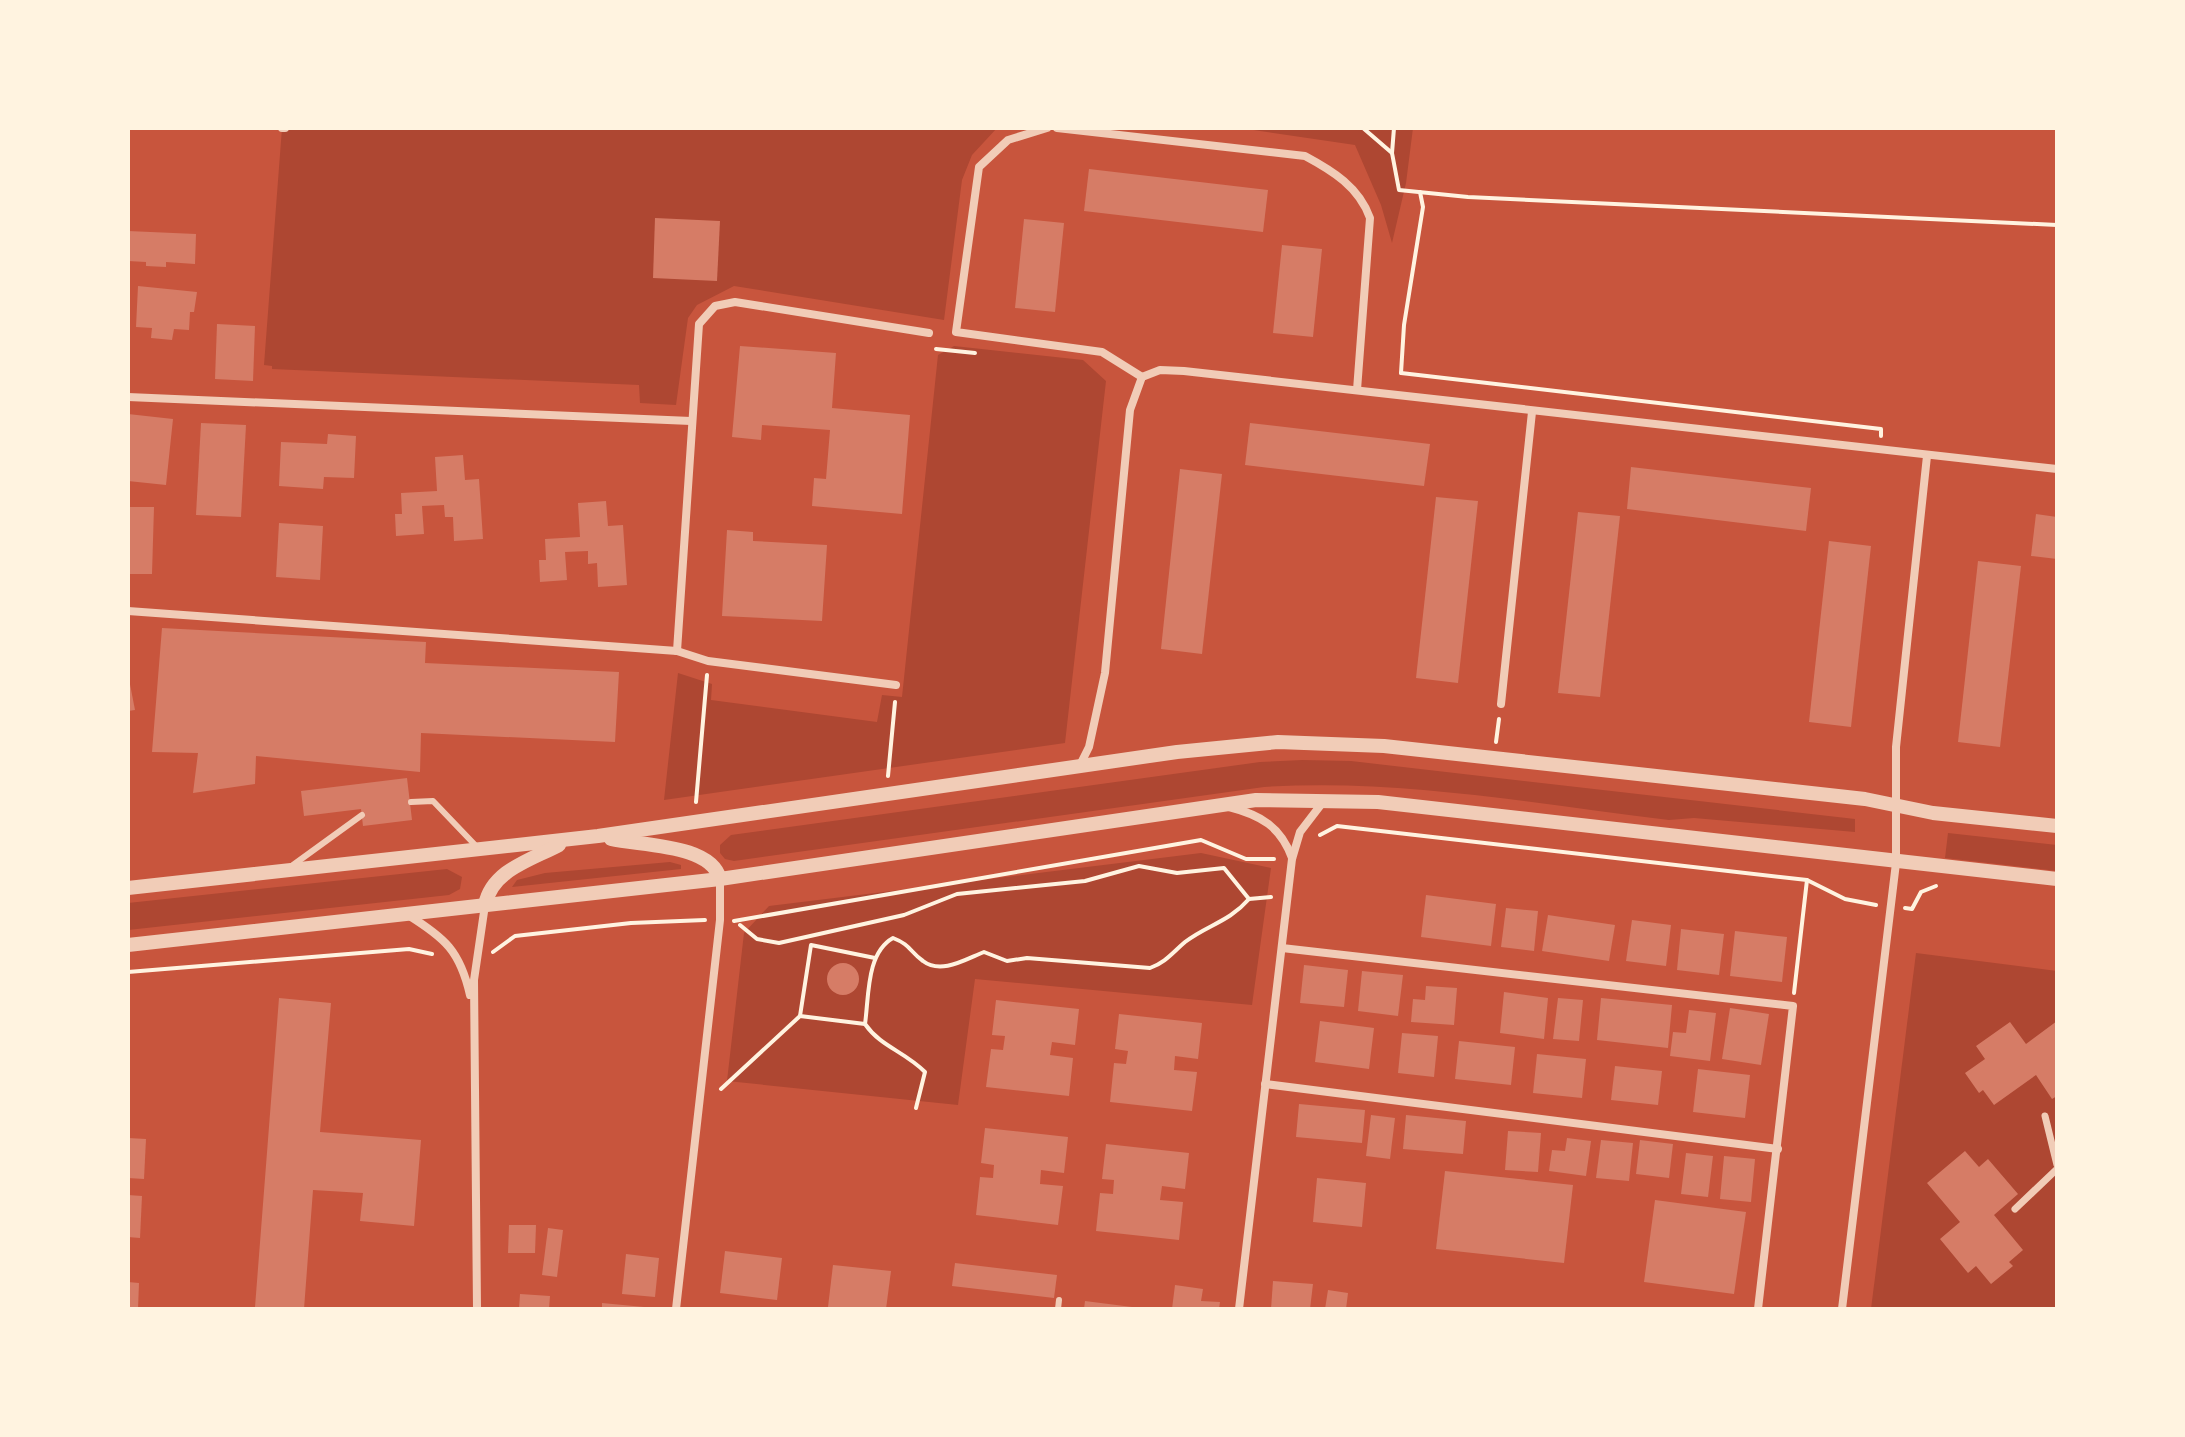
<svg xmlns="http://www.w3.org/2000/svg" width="2185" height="1437" font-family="Poppins,sans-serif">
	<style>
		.green { fill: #ae4732 }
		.building { fill: #d67c66 }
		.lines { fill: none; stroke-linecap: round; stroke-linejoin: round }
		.path { stroke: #fff3e0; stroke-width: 4 }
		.service { stroke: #f1ccb7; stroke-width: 6 }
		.pedestrian { stroke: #f1ccb7; stroke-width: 7 }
		.minor { stroke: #f1ccb7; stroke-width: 8 }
		.tertiary { stroke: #f1ccb7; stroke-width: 14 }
	</style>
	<rect width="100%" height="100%" fill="#c8553d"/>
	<g class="green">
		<path d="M282 128H997L972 155 962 180 944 320 734 286 697 305 688 318 676 405 640 403 639 385 272 369V366L264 365Z"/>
		<path d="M1240 128H1413L1406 183 1392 243 1381 205 1355 145Z"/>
		<path d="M954 346 1083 360 1106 381 1065 743 664 800 678 673 712 684 711 700 877 722 882 695 902 697 938 355Z"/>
		<path d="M1302 760 1351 761 1855 819V832L1694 818 1669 820C1535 804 1399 778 1264 787L734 861 725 859 720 853V845L731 835 1260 762Z"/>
		<path d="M1948 833 2057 845V871L1945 858Z"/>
		<path d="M1201 853 1271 868 1252 1005 975 979 958 1105 727 1081 744 933 769 906Z"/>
		<path d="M670 862 681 865V869L512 887 517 880 545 873Z"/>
		<path d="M447 869 462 877 460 889 449 895 128 930V903Z"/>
		<path d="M1916 953 2057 971V1309H1871Z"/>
	</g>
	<g class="building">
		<path d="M1089 169 1268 190 1263 232 1084 211Z"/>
		<path d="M655 218 720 221 717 281 653 278Z"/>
		<path d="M1024 219 1064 223 1055 312 1015 308Z"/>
		<path d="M128 231 196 234 195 264 166 262V267L146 266V262L128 261Z"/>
		<path d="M1282 245 1322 249 1313 337 1273 333Z"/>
		<path d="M138 286 197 292 194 312H190L189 330 174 329 172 340 151 338 152 328 136 327Z"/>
		<path d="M217 324 255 326 253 381 215 379Z"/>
		<path d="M740 346 836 353 832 408 910 415 902 514 812 506 814 478 826 479 830 430 762 425 761 440 732 437Z"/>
		<path d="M128 414 173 419 166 485 128 481Z"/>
		<path d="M201 423 246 425 241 517 196 515Z"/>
		<path d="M1250 423 1430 444 1424 486 1245 465Z"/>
		<path d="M328 434 356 436 354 478 324 477 323 489 279 486 281 442 327 444Z"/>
		<path d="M463 455 465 480 479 479 483 539 454 541 453 517H445L444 505 422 506 424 534 396 536 395 514H402L401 493 437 491 435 457Z"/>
		<path d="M1631 467 1811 488 1806 531 1627 509Z"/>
		<path d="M1180 469 1222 474 1202 654 1161 649Z"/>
		<path d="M1436 497 1478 501 1458 683 1416 678Z"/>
		<path d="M606 501 608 526 623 525 627 585 598 587 597 563 588 564V551L565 552 567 580 540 582 539 560H546L545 539 580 537 578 503Z"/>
		<path d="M128 507H154L152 574H128Z"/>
		<path d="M1578 512 1620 516 1600 697 1558 693Z"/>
		<path d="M2036 514 2057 517V559L2031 556Z"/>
		<path d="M279 523 323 526 320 580 276 577Z"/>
		<path d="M727 530 753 532V541L827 545 822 621 722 616Z"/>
		<path d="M1829 541 1871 546 1851 727 1809 722Z"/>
		<path d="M1978 561 2021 566 2000 747 1958 742Z"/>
		<path d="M162 628 426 642 425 663 619 672 615 742 421 733 420 772 256 756 255 784 193 793 198 753 152 752Z"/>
		<path d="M128 674 135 710 128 711Z"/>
		<path d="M407 778 412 820 363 826 361 809 304 816 301 791Z"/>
		<path d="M1426 895 1496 904 1491 946 1421 937Z"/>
		<path d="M1506 908 1538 911 1534 951 1501 947Z"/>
		<path d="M1548 915 1615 925 1609 961 1542 951Z"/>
		<path d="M1632 920 1671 925 1666 966 1626 961Z"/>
		<path d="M1681 929 1724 934 1719 975 1677 970Z"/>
		<path d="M1735 931 1787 937 1782 982 1730 976Z"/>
		<circle cx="843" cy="979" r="16"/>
		<path d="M1304 965 1348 970 1344 1007 1300 1003Z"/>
		<path d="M1362 971 1403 975 1398 1016 1358 1011Z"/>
		<path d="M1426 986 1457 988 1454 1025 1411 1022 1413 999 1425 1000Z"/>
		<path d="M1504 992 1548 998 1544 1039 1500 1033Z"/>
		<path d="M279 998 331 1003 320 1132 421 1140 414 1226 360 1221 363 1193 313 1190 304 1309 255 1307Z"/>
		<path d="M1558 998 1583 1000 1579 1041 1553 1039Z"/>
		<path d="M1601 998 1672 1005 1668 1048 1597 1040Z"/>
		<path d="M996 1000 1079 1009 1075 1045 1052 1042 1050 1055 1073 1058 1069 1096 986 1087 991 1049 1003 1050 1005 1036 992 1035Z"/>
		<path d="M1730 1008 1769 1014 1761 1065 1722 1059Z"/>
		<path d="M1689 1010 1716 1013 1710 1061 1670 1056 1673 1032 1686 1033Z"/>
		<path d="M1119 1014 1202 1023 1198 1059 1175 1056 1174 1070 1197 1072 1192 1111 1110 1102 1114 1063 1126 1064 1128 1051 1115 1049Z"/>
		<path d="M1320 1021 1374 1028 1369 1069 1315 1062Z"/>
		<path d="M2057 1021V1096L2052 1099 2036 1075 1994 1105 1983 1090 1979 1093 1965 1073 1985 1059 1976 1046 2010 1022 2026 1044Z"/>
		<path d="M1402 1033 1438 1036 1434 1077 1398 1073Z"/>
		<path d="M1459 1041 1515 1047 1511 1085 1455 1079Z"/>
		<path d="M1537 1054 1586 1059 1582 1098 1533 1093Z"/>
		<path d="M1615 1066 1662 1071 1658 1105 1611 1100Z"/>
		<path d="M1698 1069 1750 1075 1745 1118 1693 1112Z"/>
		<path d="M1299 1104 1365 1110 1362 1143 1296 1137Z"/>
		<path d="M1371 1115 1395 1118 1390 1159 1366 1156Z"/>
		<path d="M1406 1115 1466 1121 1463 1154 1403 1149Z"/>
		<path d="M985 1128 1068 1137 1064 1173 1041 1170 1040 1184 1063 1186 1058 1225 976 1215 980 1177 993 1178 994 1165 981 1163Z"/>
		<path d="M1508 1131 1541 1133 1538 1172 1505 1170Z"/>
		<path d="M128 1138 146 1139 144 1179 128 1178Z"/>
		<path d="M1567 1138 1591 1141 1586 1176 1549 1171 1552 1150 1565 1151Z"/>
		<path d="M1601 1140 1633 1143 1629 1181 1596 1178Z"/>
		<path d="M1640 1140 1673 1144 1669 1178 1636 1174Z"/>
		<path d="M1106 1144 1189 1153 1185 1189 1162 1186 1160 1200 1183 1202 1179 1240 1096 1231 1100 1193 1113 1194 1114 1180 1102 1179Z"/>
		<path d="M1965 1151 1979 1167 1988 1159 2018 1194 1994 1215 2023 1250 2009 1262 2013 1266 1991 1284 1976 1266 1968 1273 1940 1239 1960 1222 1927 1183Z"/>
		<path d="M1686 1153 1713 1156 1708 1197 1681 1194Z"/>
		<path d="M1724 1156 1755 1159 1751 1202 1720 1199Z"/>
		<path d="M1445 1171 1573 1185 1564 1263 1436 1249Z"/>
		<path d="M1317 1178 1366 1183 1362 1227 1313 1222Z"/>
		<path d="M128 1195 142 1196 140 1238 128 1237Z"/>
		<path d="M1655 1200 1746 1212 1734 1294 1644 1282Z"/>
		<path d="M509 1225H536L535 1253H508Z"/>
		<path d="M548 1228 563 1230 557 1277 542 1275Z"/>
		<path d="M725 1251 782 1258 777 1300 720 1293Z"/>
		<path d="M626 1254 659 1258 655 1297 622 1294Z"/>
		<path d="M955 1263 1057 1275 1054 1298 952 1286Z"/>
		<path d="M833 1265 891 1271 886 1309 828 1307Z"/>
		<path d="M1273 1281 1313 1284 1310 1309H1271Z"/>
		<path d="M128 1282 139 1283 138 1309H128Z"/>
		<path d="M1175 1285 1203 1289 1201 1301 1220 1302 1219 1309H1172Z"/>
		<path d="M1328 1290 1348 1293 1346 1309H1325Z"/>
		<path d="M520 1294 550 1296 549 1309H519Z"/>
		<path d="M1085 1301 1132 1307V1309H1084Z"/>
		<path d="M602 1303 644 1307V1309H602Z"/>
	</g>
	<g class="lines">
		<g class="path">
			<path d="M1363 128 1392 153"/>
			<path d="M1394 128 1392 153 1399 190 1468 197 2057 225"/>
			<path d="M936 349 975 353"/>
			<path d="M1401 373 1881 429V436"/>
			<path d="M1401 373 1404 325 1423 207 1420 192"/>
			<path d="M1496 742 1499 719"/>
			<path d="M888 776 895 702"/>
			<path d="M696 802 707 675"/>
			<path d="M1320 835 1337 826 1807 880 1845 899 1876 905"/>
			<path d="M1905 908 1912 909 1921 892 1936 886"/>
			<path d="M734 921 1201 840 1246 859H1274"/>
			<path d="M740 925 757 939 779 943 904 915 957 894 1085 881 1139 866 1177 873 1224 868 1249 899"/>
			<path d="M493 952 515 936 631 923 705 920"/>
			<path d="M128 972 409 949 432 954"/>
			<path d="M1794 993 1807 880"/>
			<path d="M800 1016 811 945 875 958"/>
			<path d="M865 1024C869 997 866 953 893 938 911 945 909 951 923 961 941 975 966 959 984 952L1007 961 1027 958 1150 968C1166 962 1172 953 1185 942 1207 925 1229 922 1249 899L1271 897"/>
			<path d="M721 1089 800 1016 865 1024C881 1047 904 1051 925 1072L916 1108"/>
		</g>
		<g class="service">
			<path d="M411 802 433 801 477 847"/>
			<path d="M293 865 362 815"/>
			<path d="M1058 1309 1059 1300"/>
		</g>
		<g class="pedestrian">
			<path d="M2045 1116 2057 1165"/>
			<path d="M2015 1209 2057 1169"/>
		</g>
		<g class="minor">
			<path d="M282 128H285"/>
			<path d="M1047 128 1008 140 979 167 956 332 1102 352 1142 377"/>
			<path d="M1057 128 1305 156C1333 171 1359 187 1370 218L1357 390"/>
			<path d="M1142 377 1160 370 1184 371 2057 469"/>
			<path d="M128 397 691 421"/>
			<path d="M128 611 677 651 708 661 896 685"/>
			<path d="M677 651 699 324 715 306 735 302 929 333"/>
			<path d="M1501 704 1532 412"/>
			<path d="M1080 765 1089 747 1105 673 1130 410 1142 377"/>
			<path d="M1229 807C1261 815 1281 827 1292 858"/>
			<path d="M408 915C445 938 460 951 470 995"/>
			<path d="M1282 948 1793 1006 1758 1309"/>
			<path d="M1265 1084 1778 1149"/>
			<path d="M477 1309 474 980 485 905"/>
			<path d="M676 1309 720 920V879"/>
			<path d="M1239 1309 1292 859 1300 832 1323 802"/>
			<path d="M1842 1309 1896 863V747L1927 456"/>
		</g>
		<g class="tertiary">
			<path d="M611 839C642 846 711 844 720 879"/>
			<path d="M128 888 598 836 1177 752 1278 742 1384 746 1865 799 1933 813 2057 826"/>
			<path d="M485 905C492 870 531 860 559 845"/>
			<path d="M128 945 720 879 1256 800 1378 802 2057 879"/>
		</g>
	</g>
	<rect width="2185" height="1437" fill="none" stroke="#fff3e0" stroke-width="260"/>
</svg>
